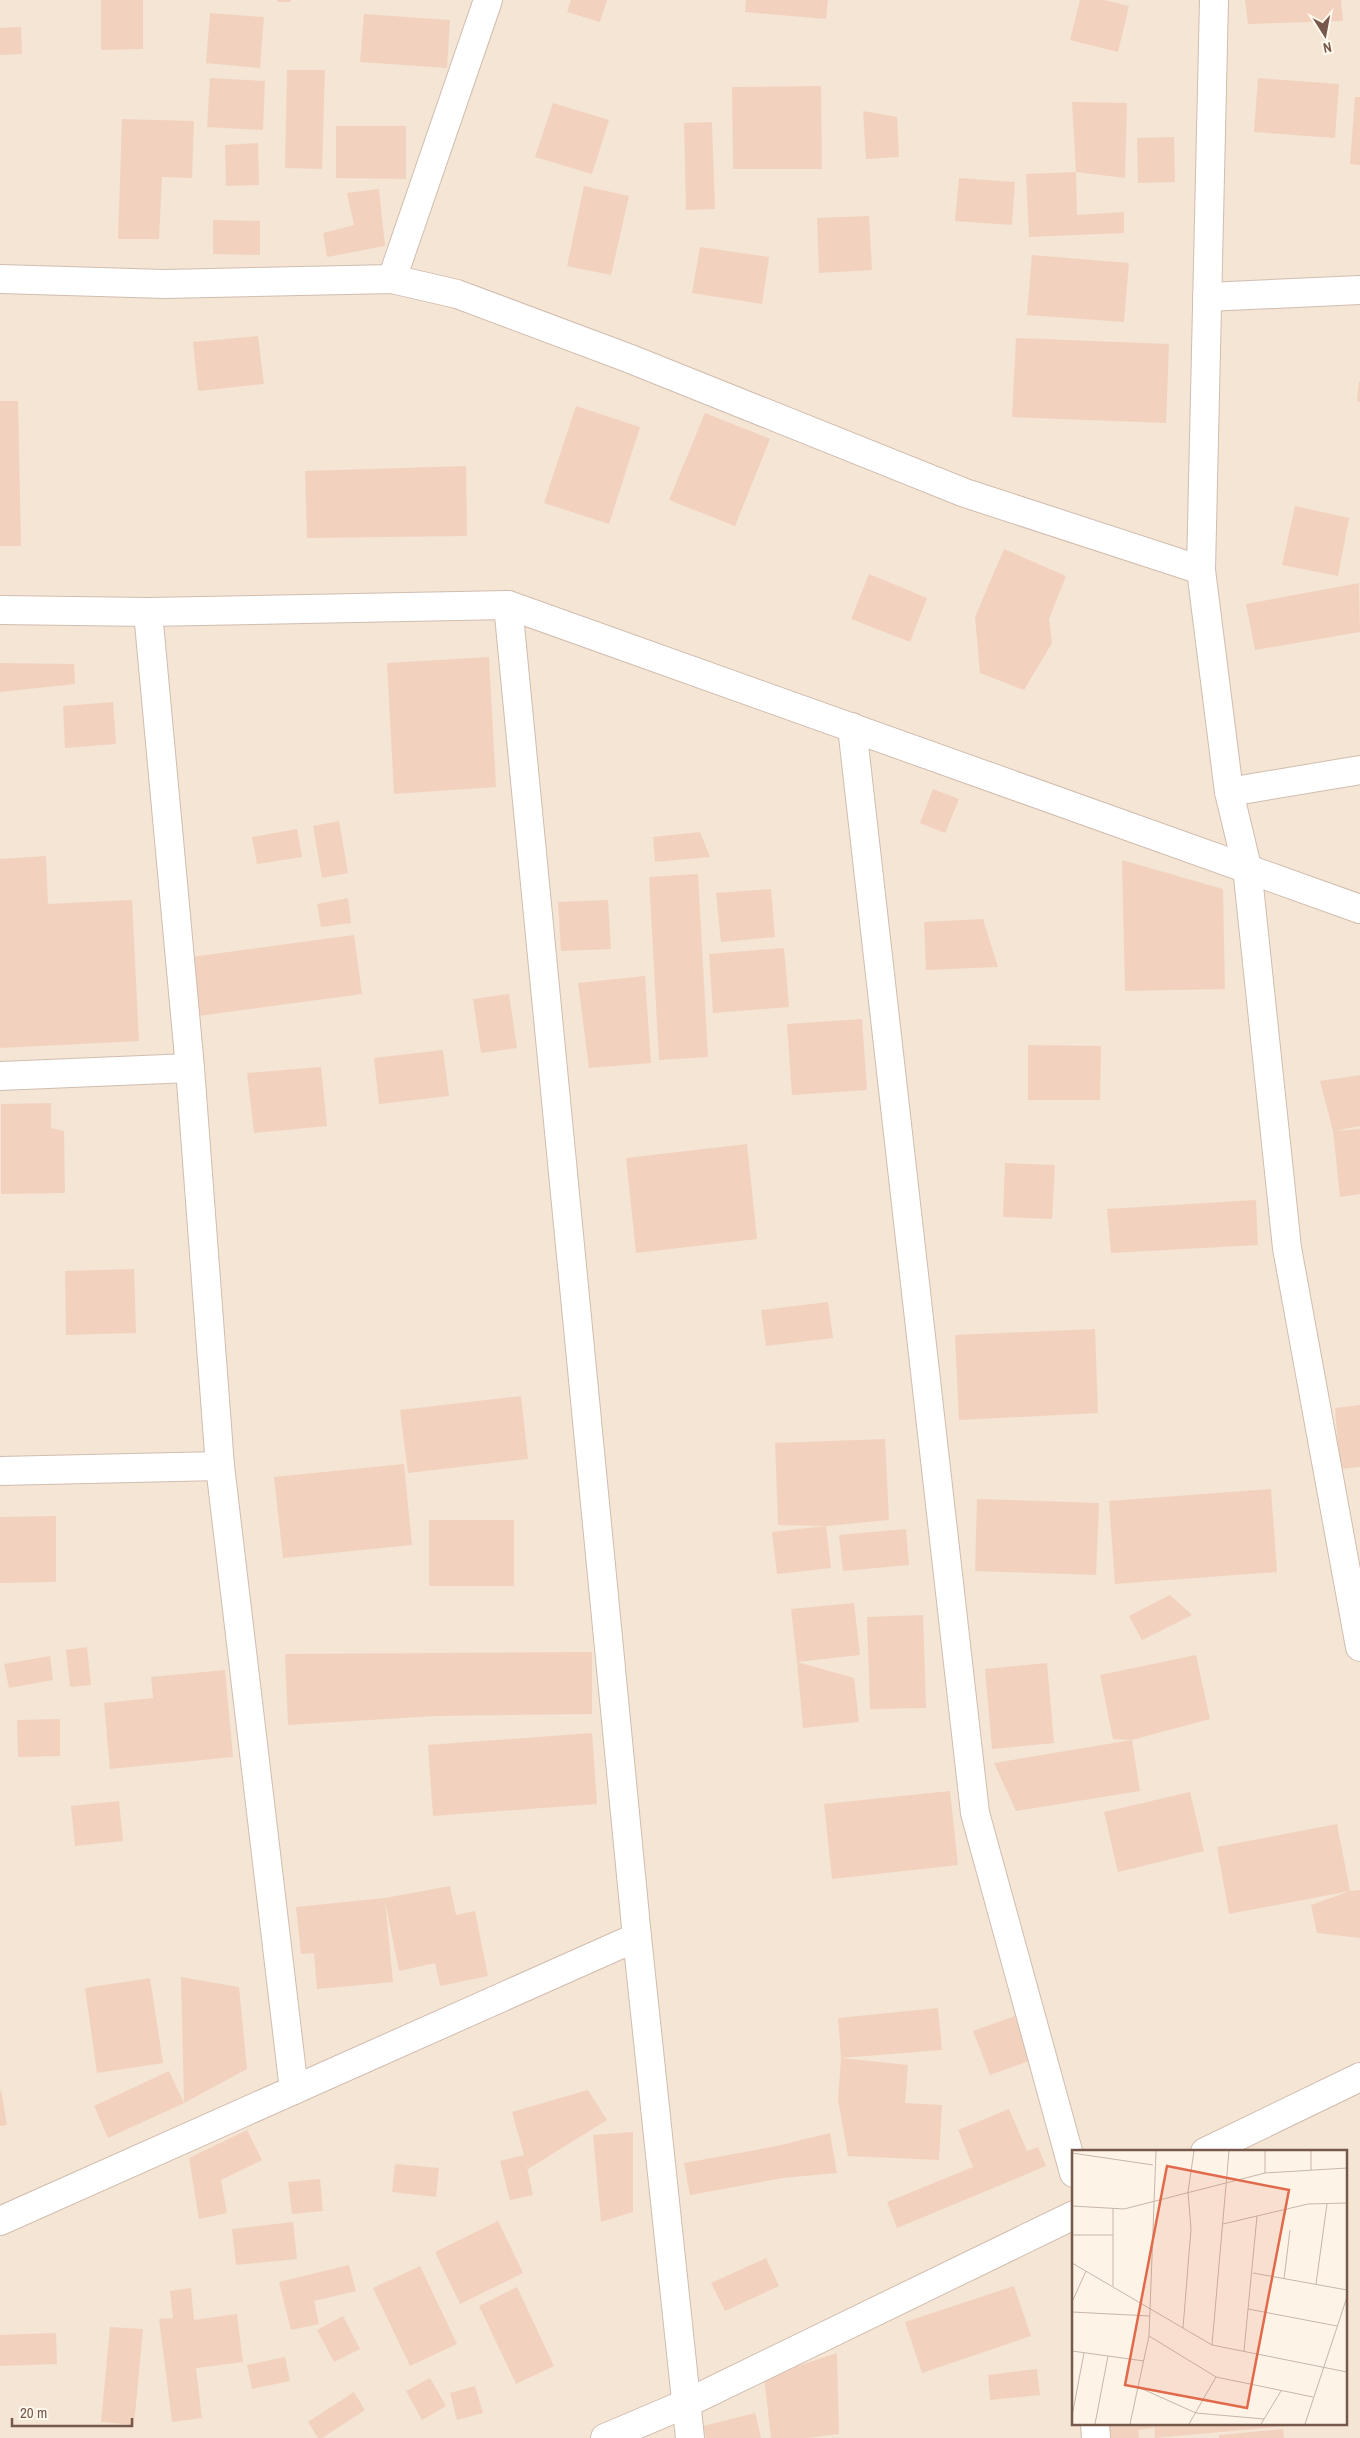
<svg xmlns="http://www.w3.org/2000/svg" width="1360" height="2438" font-family="'Archivo Narrow',sans-serif">
	<style>
		.residential { fill: #f4e5d5; fill-rule: evenodd }
		.building { fill: #f2d2be }
		.lines { fill: none; stroke-linecap: round; stroke-linejoin: round }
		.minor-casing { stroke: #d1bdaf; stroke-width: 30 }
		.minor { stroke: #fff; stroke-width: 28 }
		.inset-road { fill: none; stroke: #c7b6a9; stroke-width: 1 }
		.view { fill: #e16a4c; fill-opacity: 0.15; stroke: #e16a4c; stroke-width: 2.5 }
		.inset-edge { fill: none; stroke: #77594b; stroke-width: 2.5 }
	</style>
	<rect width="100%" height="100%" fill="#fdf4e7"/>
	<path class="residential" d="M0 0H1360V2438H0ZM1074 2152H1346V2424H1074Z"/>
	<g class="building">
		<path d="M101 0H143V49L101 50Z"/>
		<rect x="277" y="0" width="14" height="2"/>
		<path d="M571 0H607L600 22 567 12Z"/>
		<path d="M746 0H828L826 19 745 12Z"/>
		<path d="M1080 0H1104L1129 6 1118 52 1070 40Z"/>
		<path d="M1245 0H1341L1343 21 1248 24Z"/>
		<path d="M210 13 264 17 260 68 206 63Z"/>
		<path d="M364 14 450 20 447 68 360 62Z"/>
		<path d="M21 27 22 54 0 55V28Z"/>
		<path d="M287 70H325L322 169 285 168Z"/>
		<path d="M210 78 265 81 263 130 207 127Z"/>
		<path d="M1258 78 1339 84 1335 138 1254 132Z"/>
		<path d="M821 86 822 169H733L732 87Z"/>
		<path d="M1355 97H1360V165L1350 164Z"/>
		<path d="M1072 102 1127 103 1125 178 1076 172Z"/>
		<path d="M553 103 609 120 592 174 535 157Z"/>
		<path d="M863 111 897 117 899 157 866 159Z"/>
		<path d="M122 119 194 121 192 178 162 177 159 239H118Z"/>
		<path d="M712 122 715 209 686 210 684 123Z"/>
		<path d="M336 126H406V179L336 178Z"/>
		<path d="M1174 137 1175 182 1138 183 1137 138Z"/>
		<path d="M258 143 259 185 226 186 225 145Z"/>
		<path d="M1076 172 1077 215 1124 212V233L1029 237 1026 174Z"/>
		<path d="M959 178 1015 182 1012 225 955 221Z"/>
		<path d="M584 186 629 196 611 275 567 266Z"/>
		<path d="M379 189 385 246 327 257 323 233 354 225 347 193Z"/>
		<path d="M869 216 872 270 819 273 817 218Z"/>
		<path d="M213 220 260 221V255L213 254Z"/>
		<path d="M700 247 769 257 762 304 692 293Z"/>
		<path d="M1032 255 1129 263 1124 322 1027 315Z"/>
		<path d="M258 336 264 384 198 391 193 342Z"/>
		<path d="M1016 338 1169 344 1166 423 1012 417Z"/>
		<path d="M1359 382H1360V402L1357 401Z"/>
		<path d="M0 401H18L21 546H0Z"/>
		<path d="M576 406 640 427 609 524 544 503Z"/>
		<path d="M705 413 770 439 735 526 669 500Z"/>
		<path d="M466 466 467 536 307 538 305 471Z"/>
		<path d="M1295 506 1349 518 1338 576 1282 565Z"/>
		<path d="M1004 549 1066 576 1049 619 1052 643 1024 690 980 673 975 617Z"/>
		<path d="M869 574 927 598 910 642 851 619Z"/>
		<path d="M1359 583 1360 632 1255 650 1246 604Z"/>
		<path d="M489 657 496 787 394 794 387 663Z"/>
		<path d="M0 663 74 664 75 684 0 692Z"/>
		<path d="M113 702 116 744 65 748 63 706Z"/>
		<path d="M933 789 959 799 945 833 920 823Z"/>
		<path d="M339 821 348 873 322 878 313 826Z"/>
		<path d="M297 829 302 857 257 864 252 837Z"/>
		<path d="M700 832 710 857 655 862 653 837Z"/>
		<path d="M46 856 48 904 132 900 139 1041 0 1048V859Z"/>
		<path d="M1122 860 1223 889 1225 989 1125 991Z"/>
		<path d="M698 874 708 1057 659 1060 649 877Z"/>
		<path d="M771 889 775 937 721 942 716 893Z"/>
		<path d="M348 898 351 923 321 927 317 904Z"/>
		<path d="M608 900 611 949 561 951 558 902Z"/>
		<path d="M983 919 998 967 926 970 924 922Z"/>
		<path d="M354 935 362 994 198 1016 191 957Z"/>
		<path d="M784 948 789 1007 713 1013 709 954Z"/>
		<path d="M645 976 651 1063 589 1068 578 983Z"/>
		<path d="M509 994 517 1048 481 1053 473 999Z"/>
		<path d="M862 1019 867 1090 792 1095 787 1024Z"/>
		<path d="M1028 1045 1101 1046 1100 1100H1028Z"/>
		<path d="M443 1050 449 1096 379 1104 374 1058Z"/>
		<path d="M321 1067 327 1126 254 1133 247 1073Z"/>
		<path d="M1360 1075V1126L1335 1131 1360 1129V1194L1340 1197 1333 1131 1320 1081Z"/>
		<path d="M51 1103V1128L64 1131 65 1193 1 1194V1104Z"/>
		<path d="M747 1144 757 1239 636 1253 626 1158Z"/>
		<path d="M1005 1163 1055 1165 1052 1219 1003 1217Z"/>
		<path d="M1256 1200 1258 1245 1111 1253 1107 1209Z"/>
		<path d="M134 1269 136 1333 66 1335 65 1271Z"/>
		<path d="M828 1302 833 1338 766 1346 761 1310Z"/>
		<path d="M1095 1329 1098 1413 959 1420 955 1335Z"/>
		<path d="M521 1396 528 1459 408 1473 400 1410Z"/>
		<path d="M1360 1405V1467L1340 1469 1335 1408Z"/>
		<path d="M885 1439 889 1520 826 1526 778 1525 775 1443Z"/>
		<path d="M404 1464 412 1545 283 1558 274 1477Z"/>
		<path d="M1271 1489 1277 1572 1115 1584 1109 1501Z"/>
		<path d="M977 1499 1099 1503 1096 1575 975 1571Z"/>
		<path d="M56 1516V1582L0 1583V1517Z"/>
		<rect x="429" y="1520" width="85" height="66"/>
		<path d="M826 1526 831 1568 777 1574 772 1532Z"/>
		<path d="M906 1529 909 1565 843 1571 839 1535Z"/>
		<path d="M1170 1595 1192 1615 1142 1640 1129 1616Z"/>
		<path d="M854 1603 860 1655 797 1662 791 1609Z"/>
		<path d="M923 1615 926 1708 870 1709 867 1617Z"/>
		<path d="M87 1647 91 1685 70 1687 66 1650Z"/>
		<path d="M592 1652V1714L435 1716 288 1725 285 1654Z"/>
		<path d="M1196 1655 1210 1719 1132 1740 1113 1739 1100 1675Z"/>
		<path d="M50 1656 53 1680 9 1688 4 1664Z"/>
		<path d="M797 1662 854 1678 859 1722 803 1728Z"/>
		<path d="M1047 1663 1054 1743 992 1749 985 1669Z"/>
		<path d="M225 1670 233 1757 110 1769 104 1703 153 1698 151 1677Z"/>
		<path d="M60 1719V1756L18 1757 17 1720Z"/>
		<path d="M592 1733 597 1804 433 1816 428 1745Z"/>
		<path d="M1132 1740 1140 1791 1016 1811 994 1763Z"/>
		<path d="M950 1791 958 1865 832 1879 824 1804Z"/>
		<path d="M1190 1792 1204 1851 1118 1872 1104 1812Z"/>
		<path d="M119 1801 123 1841 75 1846 71 1806Z"/>
		<path d="M1337 1824 1350 1891 1229 1914 1217 1847Z"/>
		<path d="M450 1886 456 1915 475 1911 488 1976 440 1986 435 1963 399 1971 385 1901 393 1982 317 1989 314 1953 301 1954 296 1907 385 1898Z"/>
		<path d="M1360 1890V1938L1317 1933 1311 1905 1350 1891Z"/>
		<path d="M181 1977 239 1987 247 2069 184 2103Z"/>
		<path d="M150 1978 163 2063 97 2073 85 1988Z"/>
		<path d="M938 2008 942 2050 841 2058 838 2018Z"/>
		<path d="M1015 2016 1032 2060 990 2075 973 2031Z"/>
		<path d="M841 2058 908 2065 905 2103 942 2105 939 2160 848 2156 838 2100Z"/>
		<path d="M169 2071 184 2103 108 2138 94 2106Z"/>
		<path d="M1 2090 7 2125 0 2126V2091Z"/>
		<path d="M588 2090 607 2120 528 2169 526 2162 533 2195 510 2200 500 2161 524 2155 512 2112Z"/>
		<path d="M1009 2109 1027 2151 1038 2147 1046 2166 897 2228 887 2202 973 2167 958 2130Z"/>
		<path d="M247 2130 262 2160 221 2180 227 2213 199 2219 189 2158Z"/>
		<path d="M633 2132V2212L601 2222 593 2135Z"/>
		<path d="M830 2133 837 2173 783 2178 690 2195 684 2163 777 2146Z"/>
		<path d="M395 2164 439 2168 436 2197 392 2192Z"/>
		<path d="M320 2179 323 2211 292 2214 288 2182Z"/>
		<path d="M498 2221 523 2273 460 2304 435 2252Z"/>
		<path d="M293 2222 297 2259 236 2265 232 2229Z"/>
		<path d="M766 2258 779 2286 725 2311 711 2283Z"/>
		<path d="M349 2265 356 2291 314 2301 319 2324 291 2330 279 2282Z"/>
		<path d="M420 2266 457 2344 410 2366 373 2288Z"/>
		<path d="M1014 2286 1031 2336 922 2373 905 2322Z"/>
		<path d="M517 2287 554 2366 516 2384 479 2306Z"/>
		<path d="M191 2288 194 2320 237 2314 243 2362 196 2368 202 2418 172 2422 159 2319 173 2318 170 2291Z"/>
		<path d="M343 2316 360 2349 334 2362 317 2330Z"/>
		<path d="M110 2327 143 2329 134 2425 101 2422Z"/>
		<path d="M56 2333 57 2364 0 2366V2335Z"/>
		<path d="M837 2353 839 2434 808 2438H771L764 2377Z"/>
		<path d="M285 2357 290 2381 252 2389 247 2365Z"/>
		<path d="M1037 2369 1040 2395 990 2400 988 2375Z"/>
		<path d="M430 2378 446 2406 422 2420 406 2391Z"/>
		<path d="M475 2386 483 2413 457 2420 450 2393Z"/>
		<path d="M354 2392 365 2410 322 2438H318L308 2422Z"/>
		<path d="M755 2413 761 2438H706L703 2426Z"/>
		<path d="M1107 2424H1153V2428L1138 2430 1139 2438H1109Z"/>
		<path d="M1154 2424H1286V2426L1155 2438Z"/>
		<path d="M1283 2429 1284 2438H1219V2435Z"/>
	</g>
	<g class="lines">
		<defs>
			<g id="minor">
				<path d="M1214 0 1201 570 1229 792 1247 867 1287 1248 1360 1647"/>
				<path d="M0 279 165 284 392 279 457 294 628 358 965 493 1201 570"/>
				<path d="M392 279 488 0"/>
				<path d="M1207 297 1360 290"/>
				<path d="M508 605 637 1937 690 2438"/>
				<path d="M0 610 148 612 508 605 1360 909"/>
				<path d="M148 612 190 1068 220 1466 294 2090"/>
				<path d="M852 727 975 1813 1074 2173"/>
				<path d="M1229 792 1360 770"/>
				<path d="M0 1076 190 1068"/>
				<path d="M0 1471 220 1466"/>
				<path d="M1205 2152 1360 2077"/>
				<path d="M0 2221 637 1937"/>
				<path d="M1095 2424 1096 2438"/>
				<path d="M605 2438 685 2404 1074 2215"/>
			</g>
		</defs>
		<use href="#minor" class="minor-casing"/>
		<use href="#minor" class="minor"/>
	</g>
	<g transform="translate(1072 2150)">
		<rect width="275" height="275" fill="#fdf4e7"/>
		<path class="inset-road" d="M193 1V23M0 3 81 15M239 20V1M0 56 52 59 193 23 275 18M151 74 236 54 275 53M0 85H41M0 113 140 195 275 222M181 123 275 140M212 129 218 80M244 134 255 54M41 136V58M0 152 14 121M176 159 265 176M0 162 78 166M111 178 119 79 116 42 122 1M77 186 144 227 241 247M140 195 157 1M0 201 72 211M172 201 185 66M66 237 124 263 192 269M0 266 12 203M23 274 36 206M58 274 77 186 84 1M117 274 144 227M189 274 209 241M233 274 275 147"/>
		<path class="view" d="M95 16 217 40 175 258 53 235Z"/>
		<rect width="275" height="275" class="inset-edge"/>
	</g>
	<g transform="translate(1325 35) rotate(169)" stroke="#fff8ed" stroke-width="4" paint-order="stroke">
	<path d="M0-4L9 19L0 12L-9 19Z" fill="#77594b"/>
	<text y="-8" font-size="14" font-weight="bold" text-anchor="middle" fill="#77594b">N</text>
	</g>
	<path d="M12 2418v8h120v-8" fill="none" stroke="#77594b" stroke-width="2.5"/>
	<text x="20" y="2418" font-size="15" fill="#77594b" stroke="#fff8ed" stroke-width="4" paint-order="stroke">20 m</text>
</svg>
